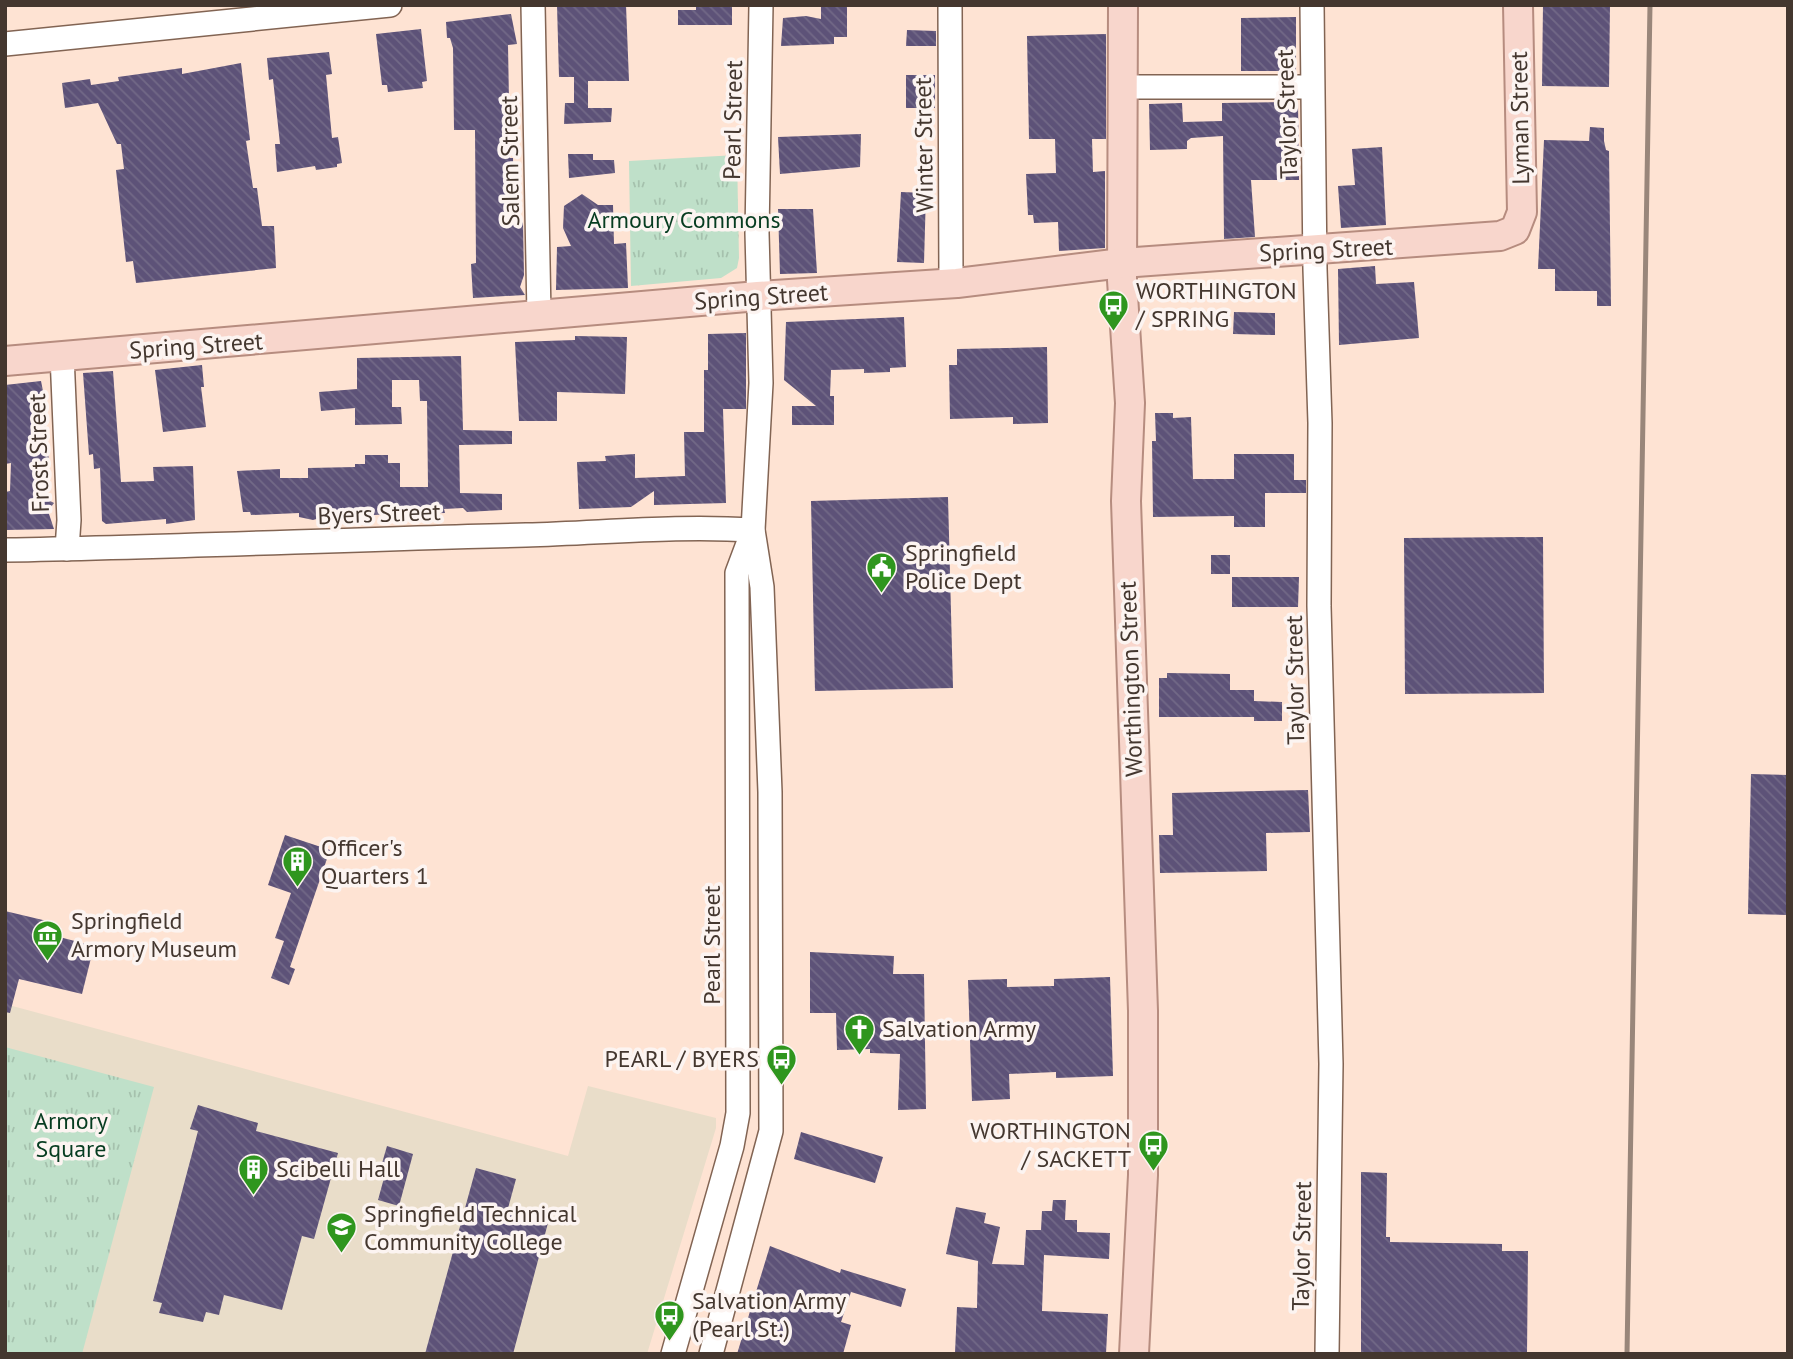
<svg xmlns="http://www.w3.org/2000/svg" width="1793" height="1359" font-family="'PT Sans',sans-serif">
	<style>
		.education { fill: #e9ddc9 }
		.grass { fill: url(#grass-tufts) }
		.building { fill: url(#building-back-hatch) }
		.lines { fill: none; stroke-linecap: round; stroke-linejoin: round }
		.minor-casing { stroke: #826453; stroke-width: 26 }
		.major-casing { stroke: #b68c7f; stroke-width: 32 }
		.minor { stroke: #fff; stroke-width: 23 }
		.major { stroke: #f8d6cc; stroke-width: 28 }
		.rail { stroke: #99867a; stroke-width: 5 }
		.labels { text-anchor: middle; stroke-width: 7; stroke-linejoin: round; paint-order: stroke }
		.street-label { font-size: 24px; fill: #44372f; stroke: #fcf4f1 }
		.park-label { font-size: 24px; fill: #063c20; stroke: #fcf4f1 }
		.poi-label { font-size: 24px; fill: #44372f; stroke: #fcf4f1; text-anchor: start }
	</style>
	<defs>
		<pattern id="grass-tufts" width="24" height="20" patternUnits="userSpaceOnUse" patternTransform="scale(1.75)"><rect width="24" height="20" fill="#bfe0c9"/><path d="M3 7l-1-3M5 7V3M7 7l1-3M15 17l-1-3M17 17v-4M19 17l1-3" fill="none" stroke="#a5c1ad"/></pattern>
		<pattern id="building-back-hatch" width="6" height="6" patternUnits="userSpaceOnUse" patternTransform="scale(1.75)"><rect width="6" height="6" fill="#5d5278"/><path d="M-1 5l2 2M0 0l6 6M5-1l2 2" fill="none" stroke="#726987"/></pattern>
	</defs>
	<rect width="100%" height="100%" fill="#fee3d3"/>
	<path class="education" d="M5 1004 568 1156 588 1086 716 1118V1128L647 1354H5Z"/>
	<g class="grass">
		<path d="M737 155 739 258 737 268 721 278 631 286 629 161Z"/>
		<path d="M5 1047 154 1087 82 1354H5Z"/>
	</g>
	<g class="building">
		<path d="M557 5H626L629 81H588V108H612L611 122 564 124 565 103H574V77H559Z"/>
		<path d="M696 5H732V25H678V10H696Z"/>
		<path d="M821 5H847V37H834V44L781 46 783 18 806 16 821 19Z"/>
		<path d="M1543 5H1610L1609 87 1542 86Z"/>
		<path d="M511 14 517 44 508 45 510 158H513L514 213 523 223 524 275 520 287 525 295 473 298 471 264 476 263 475 130H454L453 48 450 38H447L446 22Z"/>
		<path d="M1296 17V71H1241V18Z"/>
		<path d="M421 29 427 81 422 82 423 88 388 92 387 85H382L376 34Z"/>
		<path d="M907 30 936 31V46H906Z"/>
		<path d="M1106 34V139H1092L1093 172 1105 171V248L1059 251 1058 222 1034 223 1033 215H1028L1026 174 1056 173 1055 139H1029L1027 36Z"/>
		<path d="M329 52 332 74 326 75 332 138 338 137 342 163 337 164V167L316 170 315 166 277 172 275 144H280L273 79 269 80 267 58Z"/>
		<path d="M241 63 250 140 246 141 253 188H257L262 226H274L276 268 136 283 133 261 126 262 116 170 124 169 121 144H117L98 103 65 108 62 83 90 79 91 85 119 81 118 77 182 68V74Z"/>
		<rect x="906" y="75" width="29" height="33"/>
		<path d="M1298 102 1299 180H1251L1255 237 1224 239 1223 136 1191 138 1187 141V149L1150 150 1149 104 1182 103 1183 122 1222 121V103Z"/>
		<path d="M1590 127 1604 128V141L1606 150 1609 151 1611 306H1597V291H1555V269H1538L1544 140 1589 141Z"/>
		<path d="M861 134 860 167 780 174 778 137Z"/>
		<path d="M1382 147 1386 225 1341 228 1338 186 1355 185 1352 149Z"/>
		<path d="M568 154H593V160H614L615 173 569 178Z"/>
		<path d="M901 192 926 193 924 263 897 262Z"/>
		<path d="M582 194 598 205H613L614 244 626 243 628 288 556 290 557 247 571 246 563 228 564 206Z"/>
		<path d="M778 209H813L817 273 780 274Z"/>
		<path d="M1375 266 1376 284 1414 282 1419 338 1339 345 1338 269Z"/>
		<path d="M1234 312 1275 313V335L1233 334Z"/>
		<path d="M904 317 906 367 890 368V372L864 373V369L831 370 830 396H834V425H792V406H816L784 380 786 322Z"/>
		<path d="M746 333V409H723L726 503 654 505V491L631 507 579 509 577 462 606 461 605 456 635 454V478L685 476 684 432H704V370H708V334Z"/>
		<path d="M575 336 627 337 625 394 557 392V421H519L515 342 575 340Z"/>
		<path d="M1047 347 1048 423 1013 424V417L950 419 949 365H957V349Z"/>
		<path d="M461 356 463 430 512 431V444L459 445 460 493 502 494V510L467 512 463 508 444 509 445 513 335 516 332 520 327 516 313 520 299 517V513L251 515 250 512H243L237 471 280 469V478H308V468L355 467V464H365V455H388V463H400V487H428L427 401H420L419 380H392V407H401L402 424 355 425V408L321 411 319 392 357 389V358Z"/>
		<path d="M202 365 204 387H201L206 427 163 432 155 370Z"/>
		<path d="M113 371 121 482 154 481 153 467 193 466 195 520 166 524V519L106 524 102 521 100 468 94 469 93 454 89 455 83 373Z"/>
		<path d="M41 381 47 411 44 416 49 461 36 462 35 488 46 487V499L54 503 48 511 54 529 6 530 5 492 10 491 11 463 5 464V385Z"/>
		<path d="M1155 413H1173V418L1191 417 1193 479H1234V454H1294V480H1306V493H1265V527H1234V516L1153 517 1152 441H1156Z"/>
		<path d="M948 497 953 688 815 691 811 501Z"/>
		<path d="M1543 537 1544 693 1405 694 1404 538Z"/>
		<rect x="1211" y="555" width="19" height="19"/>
		<path d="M1232 577H1299L1298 607H1232Z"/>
		<path d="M1167 673 1230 674V690H1254V701L1282 702V721H1254V717H1159V678H1167Z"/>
		<path d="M1751 774 1788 775V915L1748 914Z"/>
		<path d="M1308 790 1310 832 1266 833 1267 871 1160 873 1159 835H1173L1172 793Z"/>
		<path d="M285 835 330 850 290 967 295 969 289 985 271 978 284 941 275 938 291 893 268 885Z"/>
		<path d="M5 911 47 921 44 933 94 946 82 994 19 979 10 1013 5 1012Z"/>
		<path d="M810 952 894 956 893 974H924L926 1109 898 1110 900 1054 870 1053V1049L837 1050 836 1013H810Z"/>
		<path d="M1110 977 1113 1076 1056 1078V1072L1009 1074 1010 1099 972 1101 968 980 1007 979V987L1054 986V979Z"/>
		<path d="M198 1105 258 1123 256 1131 338 1153 314 1239 302 1236 282 1310 224 1295 219 1315 206 1312 203 1322 159 1313 162 1303 153 1301 198 1131 190 1129Z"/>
		<path d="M801 1132 883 1157 875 1183 794 1159Z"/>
		<path d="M387 1146 413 1154 399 1206 378 1200 384 1178 378 1177Z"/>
		<path d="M476 1168 516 1179 507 1212 548 1223 513 1354H425Z"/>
		<path d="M1361 1172 1387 1173 1386 1237H1390V1242L1502 1244V1251H1528L1527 1354H1361Z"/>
		<path d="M1053 1200H1066L1065 1220H1077V1232L1110 1233 1109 1259 1044 1255 1042 1311 1108 1314 1106 1354 955 1353 957 1307 977 1308 978 1261 946 1254 956 1207 986 1213 984 1223 1000 1227 992 1264 1024 1265 1026 1230H1041L1042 1211H1052Z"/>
		<path d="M770 1246 840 1273 841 1269 906 1289 901 1307 851 1292 841 1322 851 1325 843 1354H737Z"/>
	</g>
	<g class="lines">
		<defs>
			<g id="minor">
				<path d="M533 5 539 315"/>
				<path d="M950 5 951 283"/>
				<path d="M1312 5 1315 269 1320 423 1319 606 1331 1064 1327 1354"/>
				<path d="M5 44 390 5"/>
				<path d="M1124 87H1311"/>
				<path d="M62 355 69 520 67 549"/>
				<path d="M5 550C179 547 352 539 526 535 603 533 676 525 753 530"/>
				<path d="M673 1354 732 1146 738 1113 737 573 752 533"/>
				<path d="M711 1354 771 1131 770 792 762 587 753 530 761 383 757 233 761 5"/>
			</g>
			<g id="major">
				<path d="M1123 5 1122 280 1130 403 1126 501 1143 1011V1175L1134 1354"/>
				<path d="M5 361 758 296 957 283 1122 263 1500 236 1515 230 1522 212 1518 5"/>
			</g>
		</defs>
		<use href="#minor" class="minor-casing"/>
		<use href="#major" class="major-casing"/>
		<use href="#minor" class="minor"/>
		<use href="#major" class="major"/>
		<path class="rail" d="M1627 1354 1650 5"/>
	</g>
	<defs>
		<symbol id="bus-pin" viewBox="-11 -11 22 30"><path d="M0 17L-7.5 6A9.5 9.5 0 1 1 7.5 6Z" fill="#2f961e" stroke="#fcf4f1"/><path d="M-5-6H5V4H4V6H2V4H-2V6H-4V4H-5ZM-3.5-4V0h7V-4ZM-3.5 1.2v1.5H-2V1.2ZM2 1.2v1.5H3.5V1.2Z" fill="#fff"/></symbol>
		<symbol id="civic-pin" viewBox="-11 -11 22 30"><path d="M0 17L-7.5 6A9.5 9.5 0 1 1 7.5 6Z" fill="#2f961e" stroke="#fcf4f1"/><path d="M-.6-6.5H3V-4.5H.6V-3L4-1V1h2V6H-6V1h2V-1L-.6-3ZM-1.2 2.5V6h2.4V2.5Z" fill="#fff"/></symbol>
		<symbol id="building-pin" viewBox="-11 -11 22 30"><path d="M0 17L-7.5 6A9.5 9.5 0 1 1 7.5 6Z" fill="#2f961e" stroke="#fcf4f1"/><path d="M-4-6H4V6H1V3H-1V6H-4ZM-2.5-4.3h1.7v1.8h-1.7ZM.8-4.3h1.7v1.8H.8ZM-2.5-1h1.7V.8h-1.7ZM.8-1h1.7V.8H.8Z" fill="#fff"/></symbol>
		<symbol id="museum-pin" viewBox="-11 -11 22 30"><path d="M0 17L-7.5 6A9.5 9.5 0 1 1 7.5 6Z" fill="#2f961e" stroke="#fcf4f1"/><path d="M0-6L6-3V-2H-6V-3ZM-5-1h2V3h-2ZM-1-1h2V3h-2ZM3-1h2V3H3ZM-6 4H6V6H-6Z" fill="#fff"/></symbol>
		<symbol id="church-pin" viewBox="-11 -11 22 30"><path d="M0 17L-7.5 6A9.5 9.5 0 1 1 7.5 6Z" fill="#2f961e" stroke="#fcf4f1"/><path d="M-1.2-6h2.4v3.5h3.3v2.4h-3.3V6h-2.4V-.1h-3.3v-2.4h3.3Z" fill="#fff"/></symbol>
		<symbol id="university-pin" viewBox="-11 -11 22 30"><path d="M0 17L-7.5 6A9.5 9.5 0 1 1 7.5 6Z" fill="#2f961e" stroke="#fcf4f1"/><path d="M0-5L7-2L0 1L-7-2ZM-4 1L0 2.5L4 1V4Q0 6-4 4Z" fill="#fff"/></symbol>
	</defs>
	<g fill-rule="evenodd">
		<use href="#bus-pin" x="1096" y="288" width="35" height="47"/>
		<use href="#civic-pin" x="864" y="550" width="35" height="47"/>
		<use href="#building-pin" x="280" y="844" width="35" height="47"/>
		<use href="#museum-pin" x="30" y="918" width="35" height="47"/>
		<use href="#church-pin" x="842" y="1012" width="35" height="47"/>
		<use href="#bus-pin" x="764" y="1042" width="35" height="47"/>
		<use href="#bus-pin" x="1136" y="1128" width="35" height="47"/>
		<use href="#building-pin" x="236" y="1152" width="35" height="47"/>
		<use href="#university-pin" x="324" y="1210" width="35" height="47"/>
		<use href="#bus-pin" x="652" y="1298" width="35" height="47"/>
	</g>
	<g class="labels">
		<g class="street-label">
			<text transform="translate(1287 114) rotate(-92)" y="8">Taylor Street</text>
			<text transform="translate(1520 118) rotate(-91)" y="8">Lyman Street</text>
			<text transform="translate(733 120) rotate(-89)" y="8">Pearl Street</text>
			<text transform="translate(924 145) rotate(-91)" y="8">Winter Street</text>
			<text transform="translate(510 161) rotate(-91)" y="8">Salem Street</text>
			<text transform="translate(1326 250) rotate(-3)" y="8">Spring Street</text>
			<text transform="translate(761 297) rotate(-4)" y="8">Spring Street</text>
			<text transform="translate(196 346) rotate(-4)" y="8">Spring Street</text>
			<text transform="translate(39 453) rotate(-92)" y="8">Frost Street</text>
			<text transform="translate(379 514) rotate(-2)" y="8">Byers Street</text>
			<text transform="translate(1131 679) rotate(-92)" y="8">Worthington Street</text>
			<text transform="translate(1295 680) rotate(-91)" y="8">Taylor Street</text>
			<text transform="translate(712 945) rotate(-90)" y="8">Pearl Street</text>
			<text transform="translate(1302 1246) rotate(-89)" y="8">Taylor Street</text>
		</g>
		<g class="park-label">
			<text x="684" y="228">Armoury Commons</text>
			<text x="71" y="1129">Armory<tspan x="71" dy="28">Square</tspan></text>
		</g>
		<g class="poi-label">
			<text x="1136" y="299">WORTHINGTON<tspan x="1136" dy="28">/ SPRING</tspan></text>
			<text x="905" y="561">Springfield<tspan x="905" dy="28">Police Dept</tspan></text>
			<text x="321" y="856">Officer's<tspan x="321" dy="28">Quarters 1</tspan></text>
			<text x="71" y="929">Springfield<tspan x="71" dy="28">Armory Museum</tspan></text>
			<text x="882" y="1037">Salvation Army</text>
			<text x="759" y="1067" text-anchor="end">PEARL / BYERS</text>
			<text x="1131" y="1139" text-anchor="end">WORTHINGTON<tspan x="1131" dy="28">/ SACKETT</tspan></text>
			<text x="276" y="1177">Scibelli Hall</text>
			<text x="364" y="1222">Springfield Technical<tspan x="364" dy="28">Community College</tspan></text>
			<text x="692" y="1309">Salvation Army<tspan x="692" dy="28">(Pearl St.)</tspan></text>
		</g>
	</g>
	<rect width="1793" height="1359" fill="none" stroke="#44372f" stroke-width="14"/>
</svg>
